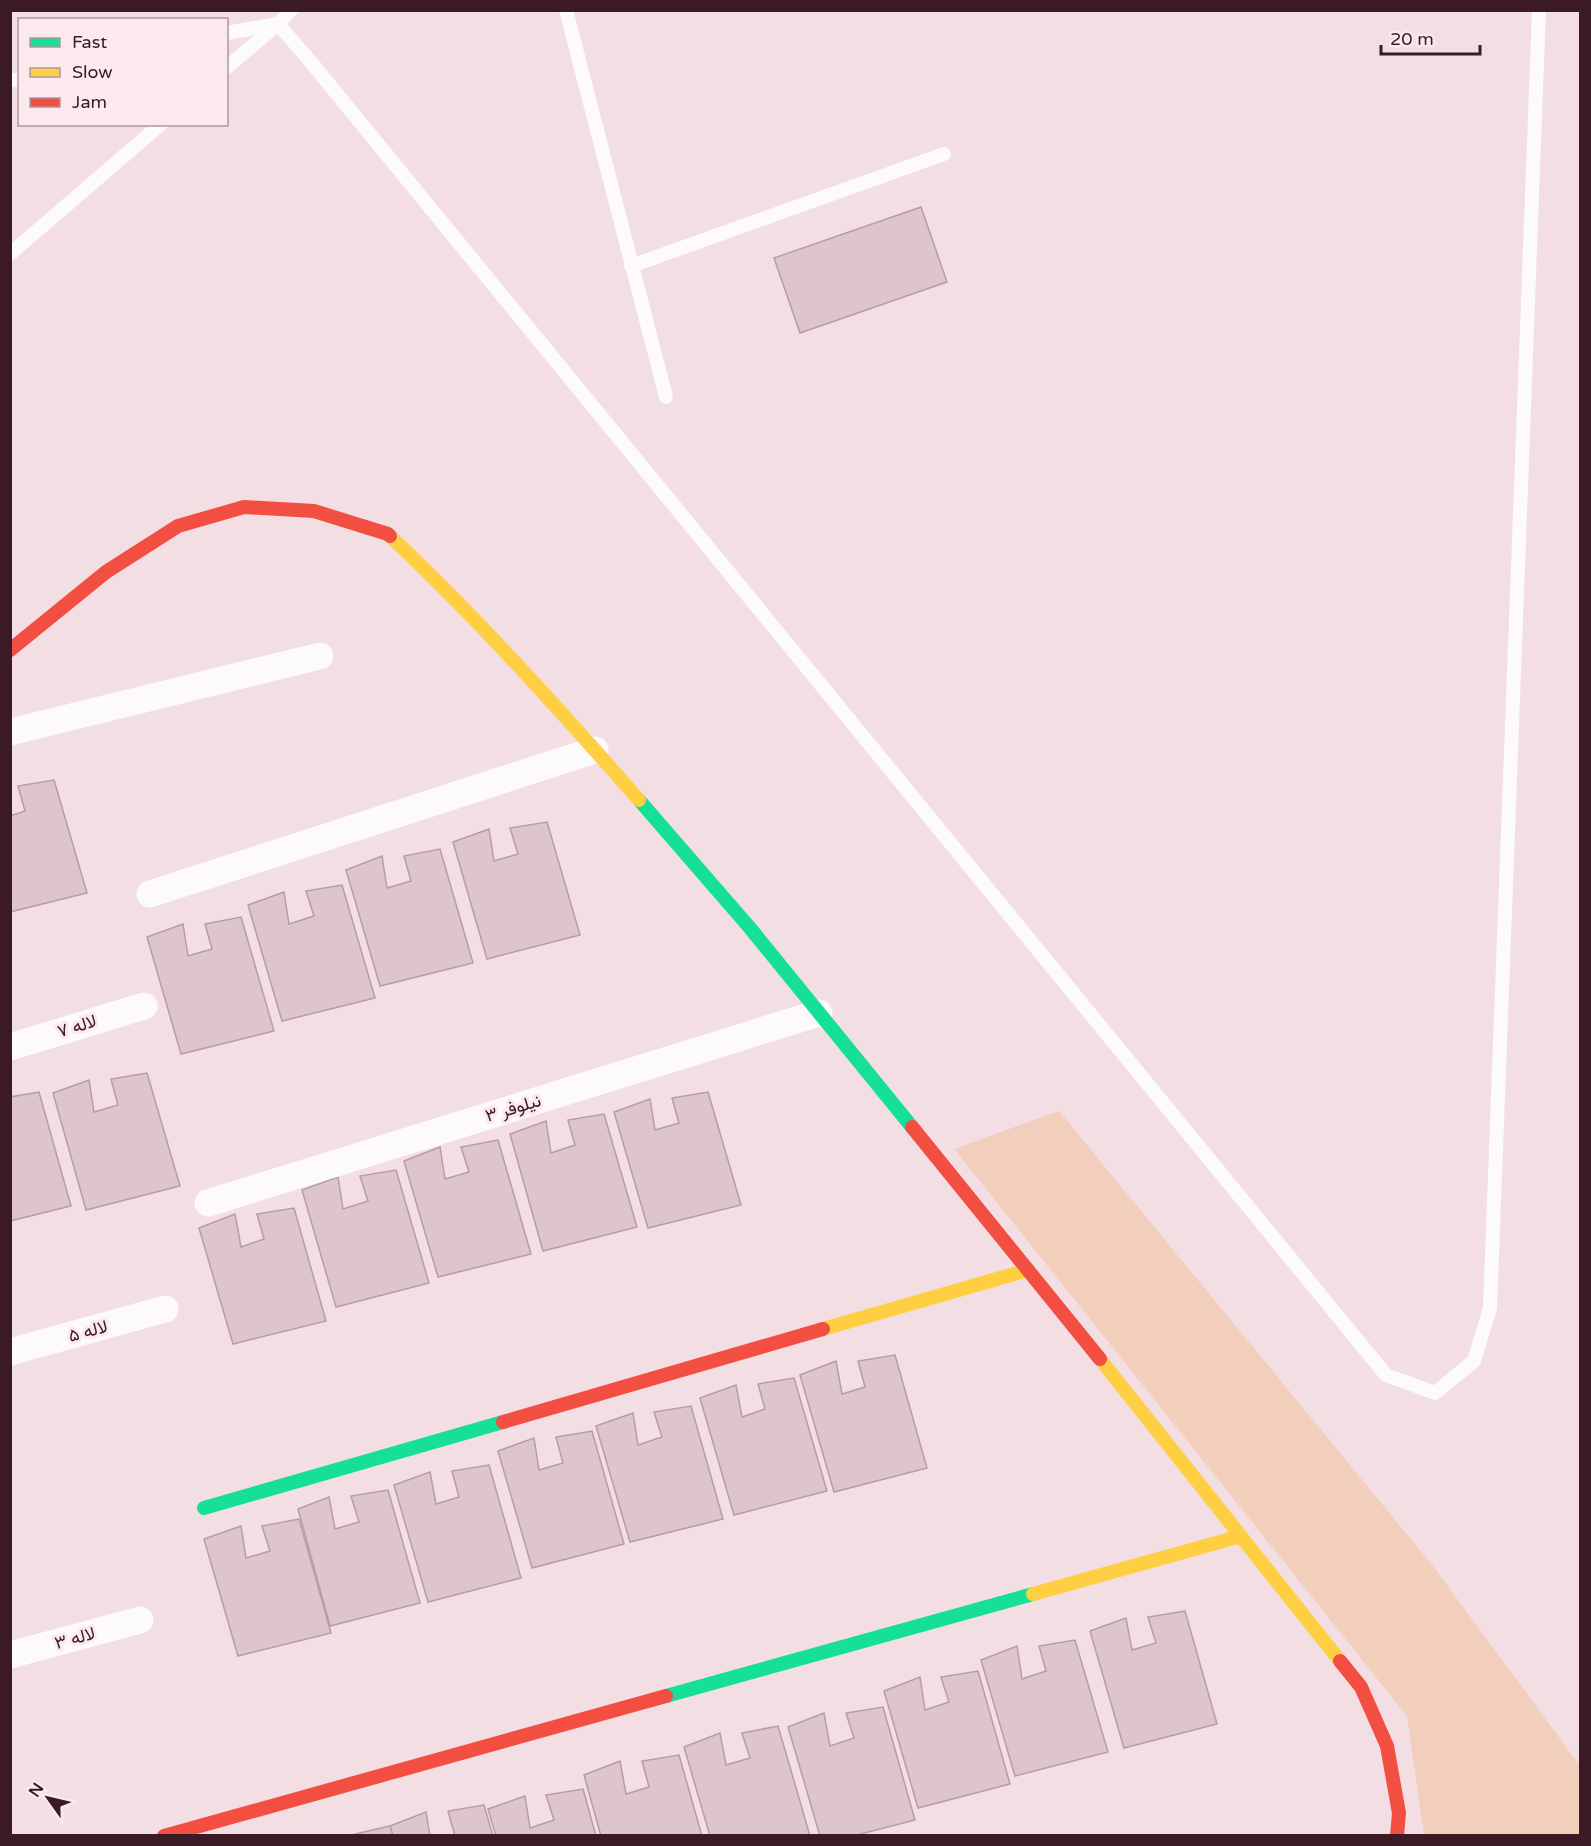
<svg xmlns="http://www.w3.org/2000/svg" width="1591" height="1846" font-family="'Varela Round',Vazirmatn,sans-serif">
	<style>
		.green { fill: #f2cfbc }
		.building { fill: #dec4cb; stroke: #b69da4; stroke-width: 1.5 }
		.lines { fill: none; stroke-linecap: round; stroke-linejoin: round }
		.lane { stroke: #fdfafb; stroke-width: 14 }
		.street { stroke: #fdfafb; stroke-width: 27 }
		.fast { stroke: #16e098; stroke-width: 14 }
		.slow { stroke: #ffcf43; stroke-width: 14 }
		.jam { stroke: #f24e42; stroke-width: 14 }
		.labels { text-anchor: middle; stroke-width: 6; stroke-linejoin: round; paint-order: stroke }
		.street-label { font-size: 18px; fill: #3b1a25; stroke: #fce9ed }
	</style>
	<rect width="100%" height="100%" fill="#f3dee3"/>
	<path class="green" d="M1059 1111 1433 1566 1580 1766V1835H1424L1407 1716 954 1149Z"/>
	<g class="building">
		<path d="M921 207 947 282 800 333 774 258Z"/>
		<path d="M54 780 87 893 10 912V816L25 811 18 786Z"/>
		<path d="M547 822 580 935 487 959 453 842 489 829 494 861 518 854 510 828Z"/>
		<path d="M440 849 473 963 380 986 346 870 382 856 387 888 411 881 404 856Z"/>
		<path d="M342 885 375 998 282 1021 248 905 284 892 289 924 314 916 306 891Z"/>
		<path d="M241 917 274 1031 181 1054 147 937 183 924 188 956 212 949 205 924Z"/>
		<path d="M147 1073 180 1186 86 1210 53 1093 89 1080 94 1112 118 1105 111 1079Z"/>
		<path d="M39 1092 71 1206 10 1221V1097Z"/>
		<path d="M708 1092 741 1205 648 1228 614 1112 650 1099 655 1130 679 1123 672 1098Z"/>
		<path d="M604 1114 637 1227 543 1251 510 1134 546 1121 551 1153 575 1145 568 1120Z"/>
		<path d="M498 1140 531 1254 438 1277 404 1161 440 1147 445 1179 469 1172 461 1147Z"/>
		<path d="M396 1170 429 1283 336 1307 302 1190 338 1177 343 1209 368 1201 360 1176Z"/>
		<path d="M294 1208 326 1321 233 1344 199 1228 235 1214 241 1247 264 1239 257 1214Z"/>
		<path d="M895 1355 927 1468 834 1492 800 1375 836 1361 842 1394 865 1387 858 1361Z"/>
		<path d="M794 1378 827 1491 734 1515 700 1398 736 1385 742 1417 765 1409 758 1384Z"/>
		<path d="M691 1406 723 1519 630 1542 596 1426 633 1413 638 1445 662 1437 654 1412Z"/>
		<path d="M592 1431 624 1544 532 1568 498 1451 534 1438 539 1470 563 1463 556 1437Z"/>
		<path d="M489 1465 521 1578 428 1602 394 1485 430 1472 436 1504 459 1497 452 1471Z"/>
		<path d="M388 1490 420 1603 330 1626 298 1509 329 1497 335 1529 359 1522 351 1496Z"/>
		<path d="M299 1519 331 1633 238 1656 204 1539 241 1526 246 1558 270 1551 262 1526Z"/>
		<path d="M1185 1611 1217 1724 1124 1748 1090 1631 1126 1618 1132 1650 1156 1643 1148 1617Z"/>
		<path d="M1075 1640 1108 1752 1015 1776 981 1660 1017 1646 1022 1679 1046 1671 1039 1646Z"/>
		<path d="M978 1671 1010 1784 918 1808 884 1691 920 1677 925 1710 949 1702 941 1677Z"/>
		<path d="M883 1707 915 1820 853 1836H820L788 1727 824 1713 830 1746 854 1738 846 1713Z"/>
		<path d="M778 1726 810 1836H710L684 1747 720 1733 726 1765 750 1758 742 1733Z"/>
		<path d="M679 1755 702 1836H601L584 1775 620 1761 626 1794 649 1787 642 1761Z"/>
		<path d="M583 1789 596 1836H496L488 1809 525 1796 530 1828 554 1820 546 1795Z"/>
		<path d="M484 1805 493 1836H455L448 1811Z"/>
		<path d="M426 1812 430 1836H393L390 1826Z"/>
		<path d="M390 1826 393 1836H355V1834Z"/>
	</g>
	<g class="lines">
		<g class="lane">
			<path d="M566 10 666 397"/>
			<path d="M226 33 278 24 291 10"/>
			<path d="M226 68 278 24 310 61 1386 1375 1435 1393 1474 1361 1490 1308 1539 10"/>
			<path d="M10 81 20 79"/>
			<path d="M10 254 161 124"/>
			<path d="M631 266 944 154"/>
		</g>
		<g class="street">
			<path d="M10 732 320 656"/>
			<path d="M150 894 595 750"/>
			<path d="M10 1047 144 1006"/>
			<path d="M208 1203 819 1013"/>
			<path d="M10 1352 165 1309"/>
			<path d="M10 1655 140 1620"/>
		</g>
		<g class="fast">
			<path d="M639 800 750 928 912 1127"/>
			<path d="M204 1508 503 1422"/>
			<path d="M666 1696 1033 1594"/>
		</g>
		<g class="slow">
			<path d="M390 536C478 619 559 709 639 800"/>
			<path d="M823 1329 1028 1270"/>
			<path d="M1100 1359 1340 1661"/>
			<path d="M1033 1594 1241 1536"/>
		</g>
		<g class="jam">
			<path d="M10 650 106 572 178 526 244 507 314 511 388 534 390 536"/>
			<path d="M912 1127 1100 1359"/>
			<path d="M503 1422 823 1329"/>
			<path d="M1340 1661 1361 1687 1387 1746 1399 1813 1397 1836"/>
			<path d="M164 1836 666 1696"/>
		</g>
	</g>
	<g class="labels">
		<g class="street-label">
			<text transform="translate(77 1026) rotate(-17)" y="6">لاله ٧</text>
			<text transform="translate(513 1108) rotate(-17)" y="6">نیلوفر ٣</text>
			<text transform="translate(88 1331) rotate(-15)" y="6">لاله ۵</text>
			<text transform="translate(75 1638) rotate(-15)" y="6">لاله ٣</text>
		</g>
	</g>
	<rect width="1591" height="1846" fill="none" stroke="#3b1a25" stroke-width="24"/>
	<rect x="18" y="18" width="210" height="108" fill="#fce9ed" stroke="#af969d" stroke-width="1.5"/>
	<rect x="30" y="38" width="30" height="9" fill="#16e098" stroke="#af969d" stroke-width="1.5"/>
	<text x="72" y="48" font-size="18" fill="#3b1a25">Fast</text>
	<rect x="30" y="68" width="30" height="9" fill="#ffcf43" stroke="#af969d" stroke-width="1.5"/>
	<text x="72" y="78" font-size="18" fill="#3b1a25">Slow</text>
	<rect x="30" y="98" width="30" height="9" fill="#f24e42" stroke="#af969d" stroke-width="1.5"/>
	<text x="72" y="108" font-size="18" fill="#3b1a25">Jam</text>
	<g transform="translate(48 1798) rotate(304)" stroke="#fce9ed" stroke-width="4.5" paint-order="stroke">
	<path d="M0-4.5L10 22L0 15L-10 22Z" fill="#3b1a25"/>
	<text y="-9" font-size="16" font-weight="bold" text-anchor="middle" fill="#3b1a25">N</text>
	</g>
	<path d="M1381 45v9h99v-9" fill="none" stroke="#3b1a25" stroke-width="3"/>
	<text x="1390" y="45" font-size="18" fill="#3b1a25" stroke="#fce9ed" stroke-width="4.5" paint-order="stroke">20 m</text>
</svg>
